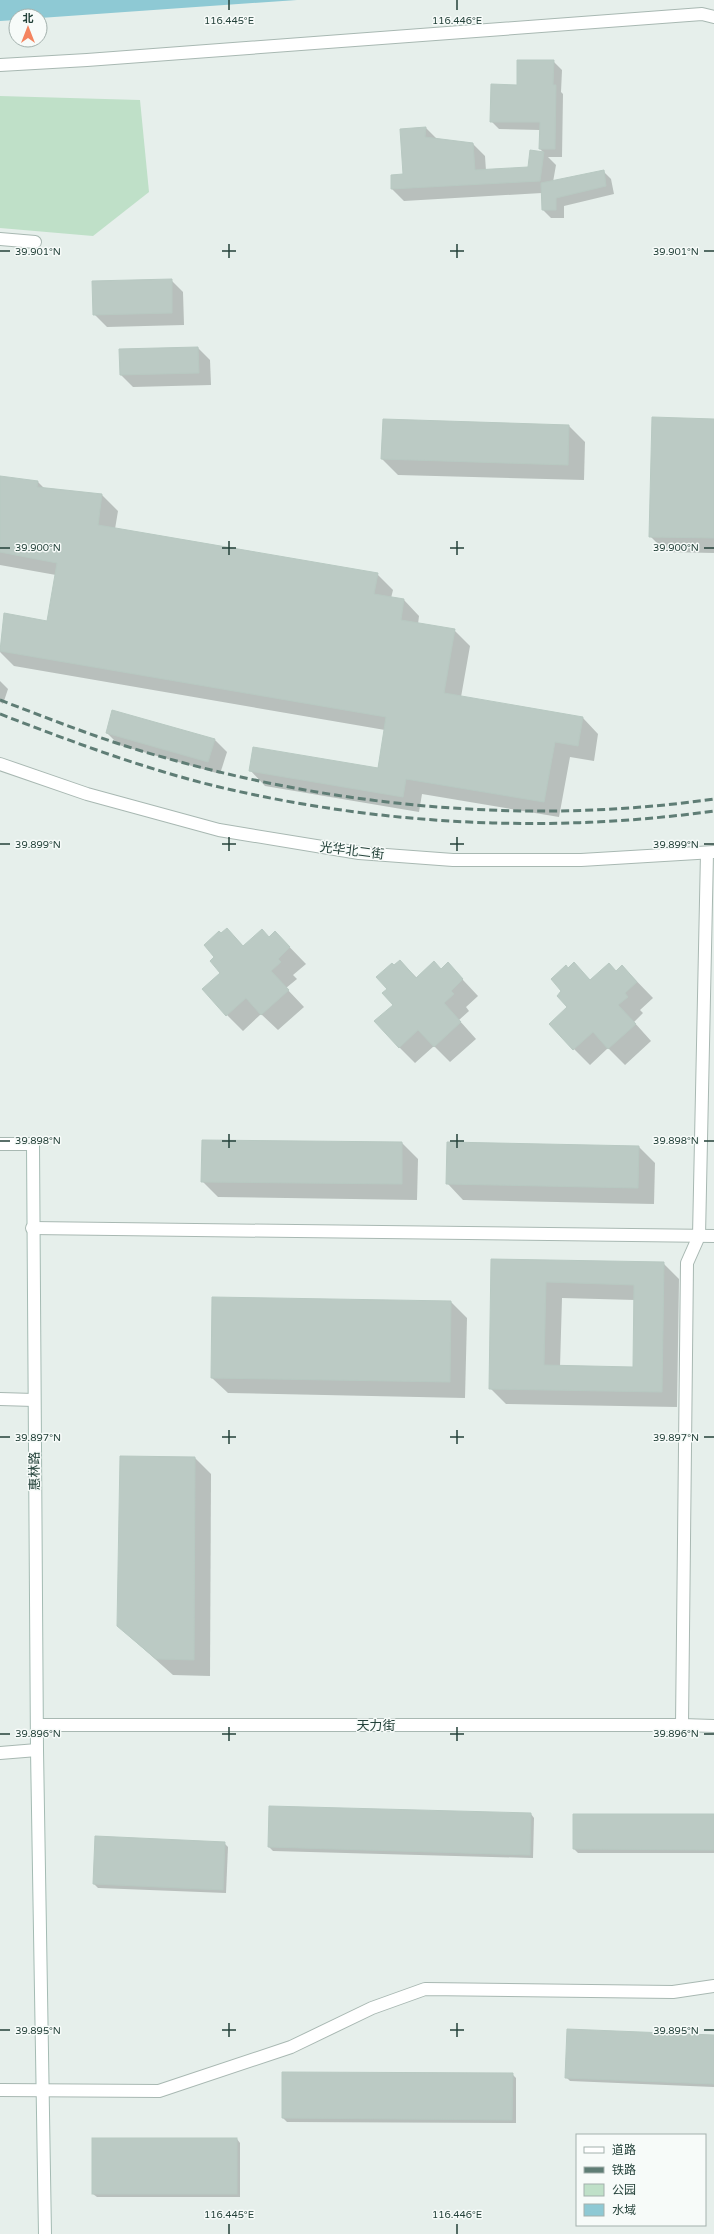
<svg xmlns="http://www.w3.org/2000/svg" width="714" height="2234" font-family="'Varela Round','Noto Sans SC',sans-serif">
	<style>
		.green { fill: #bfe0c8 }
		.water { fill: #8ec9d4 }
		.shadow { fill: #0003; fill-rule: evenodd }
		.building { fill: #bbcac4; stroke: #b8c9c2; fill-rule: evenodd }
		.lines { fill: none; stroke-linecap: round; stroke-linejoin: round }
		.street-casing { stroke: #a8b8b2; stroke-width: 14 }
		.secondary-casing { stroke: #a4bbb3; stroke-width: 14 }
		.street { stroke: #fff; stroke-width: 12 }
		.secondary { stroke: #fff; stroke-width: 12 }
		.rail { stroke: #5f7d75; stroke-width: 3; stroke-dasharray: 8 4; stroke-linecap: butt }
		.ticks { fill: none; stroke: #24423a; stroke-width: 1.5 }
		.labels { text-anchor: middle; stroke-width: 3; stroke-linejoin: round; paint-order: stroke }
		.street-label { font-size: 13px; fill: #24423a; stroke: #f7fbf9 }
		.ticks-label { font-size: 10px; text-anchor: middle; fill: #24423a; stroke: #f7fbf9; stroke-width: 3; stroke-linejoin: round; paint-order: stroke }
	</style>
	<rect width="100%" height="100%" fill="#e6efeb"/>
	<path class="green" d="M0 96 140 100 149 192 93 236 0 228Z"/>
	<path class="water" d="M0 0H297L40 18V16H16V20L0 21Z"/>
	<g class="shadow">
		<path d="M553 61 562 70 561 92 563 94 562 157H548L556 165 553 182 603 171 611 179 614 194 564 206V218H551L543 210 542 193 404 201 392 189V176L404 175 426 128 437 139 473 144 485 156 486 171 529 168 531 151 544 153 540 149V130L499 129 491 121 518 86Z"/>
		<path d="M171 280 183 292 184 325 107 327 94 314Z"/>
		<path d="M198 348 210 360 211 385 133 387 121 375 120 350Z"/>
		<path d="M714 420V553L666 552 650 536Z"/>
		<path d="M569 426 585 442 584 480 398 475 382 459Z"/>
		<path d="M0 477 38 482 44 488 102 495 118 511 115 529 377 574 393 590 391 598 404 600 419 616 418 624 454 630 470 646 461 697 583 718 598 734 594 761 570 757 559 817 422 794 419 812 265 786 250 770 378 769 385 730 14 666 0 652 5 614 48 622 56 575 0 565Z"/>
		<path d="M0 681 8 689 3 704 0 702Z"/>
		<path d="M107 733 214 739 227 752 220 774 119 745Z"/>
		<path d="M227 929 244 947 269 938 275 932 306 964 293 975 297 979 286 988 304 1007 278 1030 261 1014 243 1031 227 1015 221 973 216 957 221 934Z"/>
		<path d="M400 961 417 978 442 970 448 964 478 996 466 1007 469 1011 459 1020 476 1039 450 1062 434 1046 415 1063 399 1047 394 1005 389 989 394 966Z"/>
		<path d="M574 964 591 981 616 972 622 966 653 998 640 1010 643 1013 634 1022 651 1041 625 1065 608 1048 590 1065 574 1049 568 1007 563 991 568 969Z"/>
		<path d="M402 1143 418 1159 417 1200 218 1197 202 1181Z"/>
		<path d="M639 1147 655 1163 654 1204 463 1200 448 1184Z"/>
		<path d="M492 1260 663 1263 679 1279 677 1407 506 1404 490 1388ZM562 1298 635 1300 634 1368 560 1367Z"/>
		<path d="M451 1302 467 1318 465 1398 228 1393 212 1378Z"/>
		<path d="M195 1458 211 1474 210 1676 173 1675 118 1626Z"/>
		<path d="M531 1814 534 1818 533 1858 273 1851 269 1847Z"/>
		<path d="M714 1815V1853H578L574 1849Z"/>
		<path d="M224 1843 228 1847 226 1893 98 1888 94 1884Z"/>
		<path d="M714 2036V2087L570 2081 566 2077Z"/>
		<path d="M512 2074 516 2078V2123L287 2122 283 2118Z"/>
		<path d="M237 2139 240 2143V2197H97L93 2194Z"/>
	</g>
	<g class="building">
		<path d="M517 60H554L553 85H556L555 149H539L540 122H490L491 84 517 85Z"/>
		<path d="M426 127 425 137 473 143 475 170 528 167 530 150 544 152 540 181 391 189V175L403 174 400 129Z"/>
		<path d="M604 170 606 186 556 198V210H542L541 183Z"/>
		<path d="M172 279V313L93 315 92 281Z"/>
		<path d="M198 347 199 373 120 375 119 349Z"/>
		<path d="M652 417 714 419V538L649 537Z"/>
		<path d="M383 419 569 425 568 465 381 459Z"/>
		<path d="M0 476 38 481 37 487 102 494 98 525 378 573 374 594 404 599 401 620 455 629 444 693 583 717 578 746 555 742 544 802 406 779 403 797 249 771 253 747 378 768 386 717 0 651 4 613 47 621 57 563 0 552Z"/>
		<path d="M112 710 215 739 208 762 106 733Z"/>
		<path d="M227 928 243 946 262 929 269 937 275 931 290 947 278 959 281 962 271 971 289 990 261 1015 246 998 226 1016 202 989 220 973 210 961 214 957 204 945 219 931 221 933Z"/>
		<path d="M400 960 416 978 434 961 441 969 448 962 463 979 451 991 454 994 444 1003 461 1022 434 1047 418 1030 399 1048 374 1021 393 1005 382 993 387 989 376 977 392 963 394 965Z"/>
		<path d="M574 962 590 980 609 963 616 971 622 965 637 982 625 993 628 997 618 1005 636 1024 608 1049 593 1032 573 1050 549 1024 567 1007 557 996 561 991 551 979 566 965 568 968Z"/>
		<path d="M202 1140 402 1142V1184L201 1182Z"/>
		<path d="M447 1142 639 1146 638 1188 446 1184Z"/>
		<path d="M491 1259 664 1262 662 1392 489 1389ZM546 1282 634 1285 633 1367 544 1365Z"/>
		<path d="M212 1297 451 1301 450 1382 211 1378Z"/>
		<path d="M120 1456 195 1457 194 1660 156 1659 117 1626Z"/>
		<path d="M269 1806 531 1813 530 1855 268 1847Z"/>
		<path d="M573 1814H714V1850L573 1849Z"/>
		<path d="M95 1836 225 1842 223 1890 93 1884Z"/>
		<path d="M567 2029 714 2035V2084L565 2078Z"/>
		<path d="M282 2072 513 2073 512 2120 282 2118Z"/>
		<rect x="92" y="2138" width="145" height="56"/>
	</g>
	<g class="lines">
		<defs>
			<g id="street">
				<path d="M0 65 87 60 702 14 714 17"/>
				<path d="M0 239 35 242"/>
				<path d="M0 764 87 794 219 830 359 853 453 860H581L714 852"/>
				<path d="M0 1144H33"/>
				<path d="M32 1228 714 1236"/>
				<path d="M0 1399 34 1400"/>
				<path d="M37 1725H682L714 1726"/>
				<path d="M682 1725 687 1263 699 1236 707 853"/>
				<path d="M0 1753 37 1750"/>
				<path d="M0 2090 159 2091 291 2047 372 2008 425 1989 673 1992 714 1986"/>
			</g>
			<path id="secondary" d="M33 1144 37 1750 45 2234"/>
		</defs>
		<use href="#street" class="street-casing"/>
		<use href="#secondary" class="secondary-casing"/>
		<use href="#street" class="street"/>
		<use href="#secondary" class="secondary"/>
		<g class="rail">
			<path d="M0 700C55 721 110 743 166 758 343 808 532 825 714 799"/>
			<path d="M0 714C70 741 142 768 215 786 378 825 548 834 714 811"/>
		</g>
	</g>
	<path class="ticks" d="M229 0V10M457 0V10M229 244V258M457 244V258M0 251H10M222 251H236M450 251H464M704 251H714M229 541V555M457 541V555M0 548H10M222 548H236M450 548H464M704 548H714M229 837V851M457 837V851M0 844H10M222 844H236M450 844H464M704 844H714M229 1134V1148M457 1134V1148M0 1141H10M222 1141H236M450 1141H464M704 1141H714M229 1430V1444M457 1430V1444M0 1437H10M222 1437H236M450 1437H464M704 1437H714M229 1727V1741M457 1727V1741M0 1734H10M222 1734H236M450 1734H464M704 1734H714M229 2023V2037M457 2023V2037M0 2030H10M222 2030H236M450 2030H464M704 2030H714M229 2224V2234M457 2224V2234"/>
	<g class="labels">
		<g class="street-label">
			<text transform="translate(352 850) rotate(7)" y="5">光华北二街</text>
			<text transform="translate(34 1471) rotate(-91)" y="5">惠林路</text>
			<text x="376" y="1730">天力街</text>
		</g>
	</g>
	<g class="ticks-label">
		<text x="229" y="24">116.445°E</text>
		<text x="457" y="24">116.446°E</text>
		<text x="38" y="255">39.901°N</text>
		<text x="676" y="255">39.901°N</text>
		<text x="38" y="551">39.900°N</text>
		<text x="676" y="551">39.900°N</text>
		<text x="38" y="848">39.899°N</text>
		<text x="676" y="848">39.899°N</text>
		<text x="38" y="1144">39.898°N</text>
		<text x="676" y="1144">39.898°N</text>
		<text x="38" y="1441">39.897°N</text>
		<text x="676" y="1441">39.897°N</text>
		<text x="38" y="1737">39.896°N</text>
		<text x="676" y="1737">39.896°N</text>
		<text x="38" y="2034">39.895°N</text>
		<text x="676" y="2034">39.895°N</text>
		<text x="229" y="2218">116.445°E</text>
		<text x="457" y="2218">116.446°E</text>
	</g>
	<rect x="576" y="2134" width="130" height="92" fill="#f7fbf9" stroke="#a3b1ad"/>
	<rect x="584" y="2147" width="20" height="6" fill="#ffffff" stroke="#a3b1ad"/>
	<text x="612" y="2154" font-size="12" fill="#24423a">道路</text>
	<rect x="584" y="2167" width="20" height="6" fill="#5f7d75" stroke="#a3b1ad"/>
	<text x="612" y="2174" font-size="12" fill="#24423a">铁路</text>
	<rect x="584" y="2184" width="20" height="12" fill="#bfe0c8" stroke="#a3b1ad"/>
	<text x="612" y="2194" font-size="12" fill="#24423a">公园</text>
	<rect x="584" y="2204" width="20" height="12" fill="#8ec9d4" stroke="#a3b1ad"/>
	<text x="612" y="2214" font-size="12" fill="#24423a">水域</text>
	<g transform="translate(28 28)"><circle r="19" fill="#f7fbf9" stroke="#a3b1ad"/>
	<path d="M0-3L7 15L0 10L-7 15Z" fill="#f4845f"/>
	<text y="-6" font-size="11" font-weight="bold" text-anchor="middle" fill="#24423a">北</text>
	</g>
</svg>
